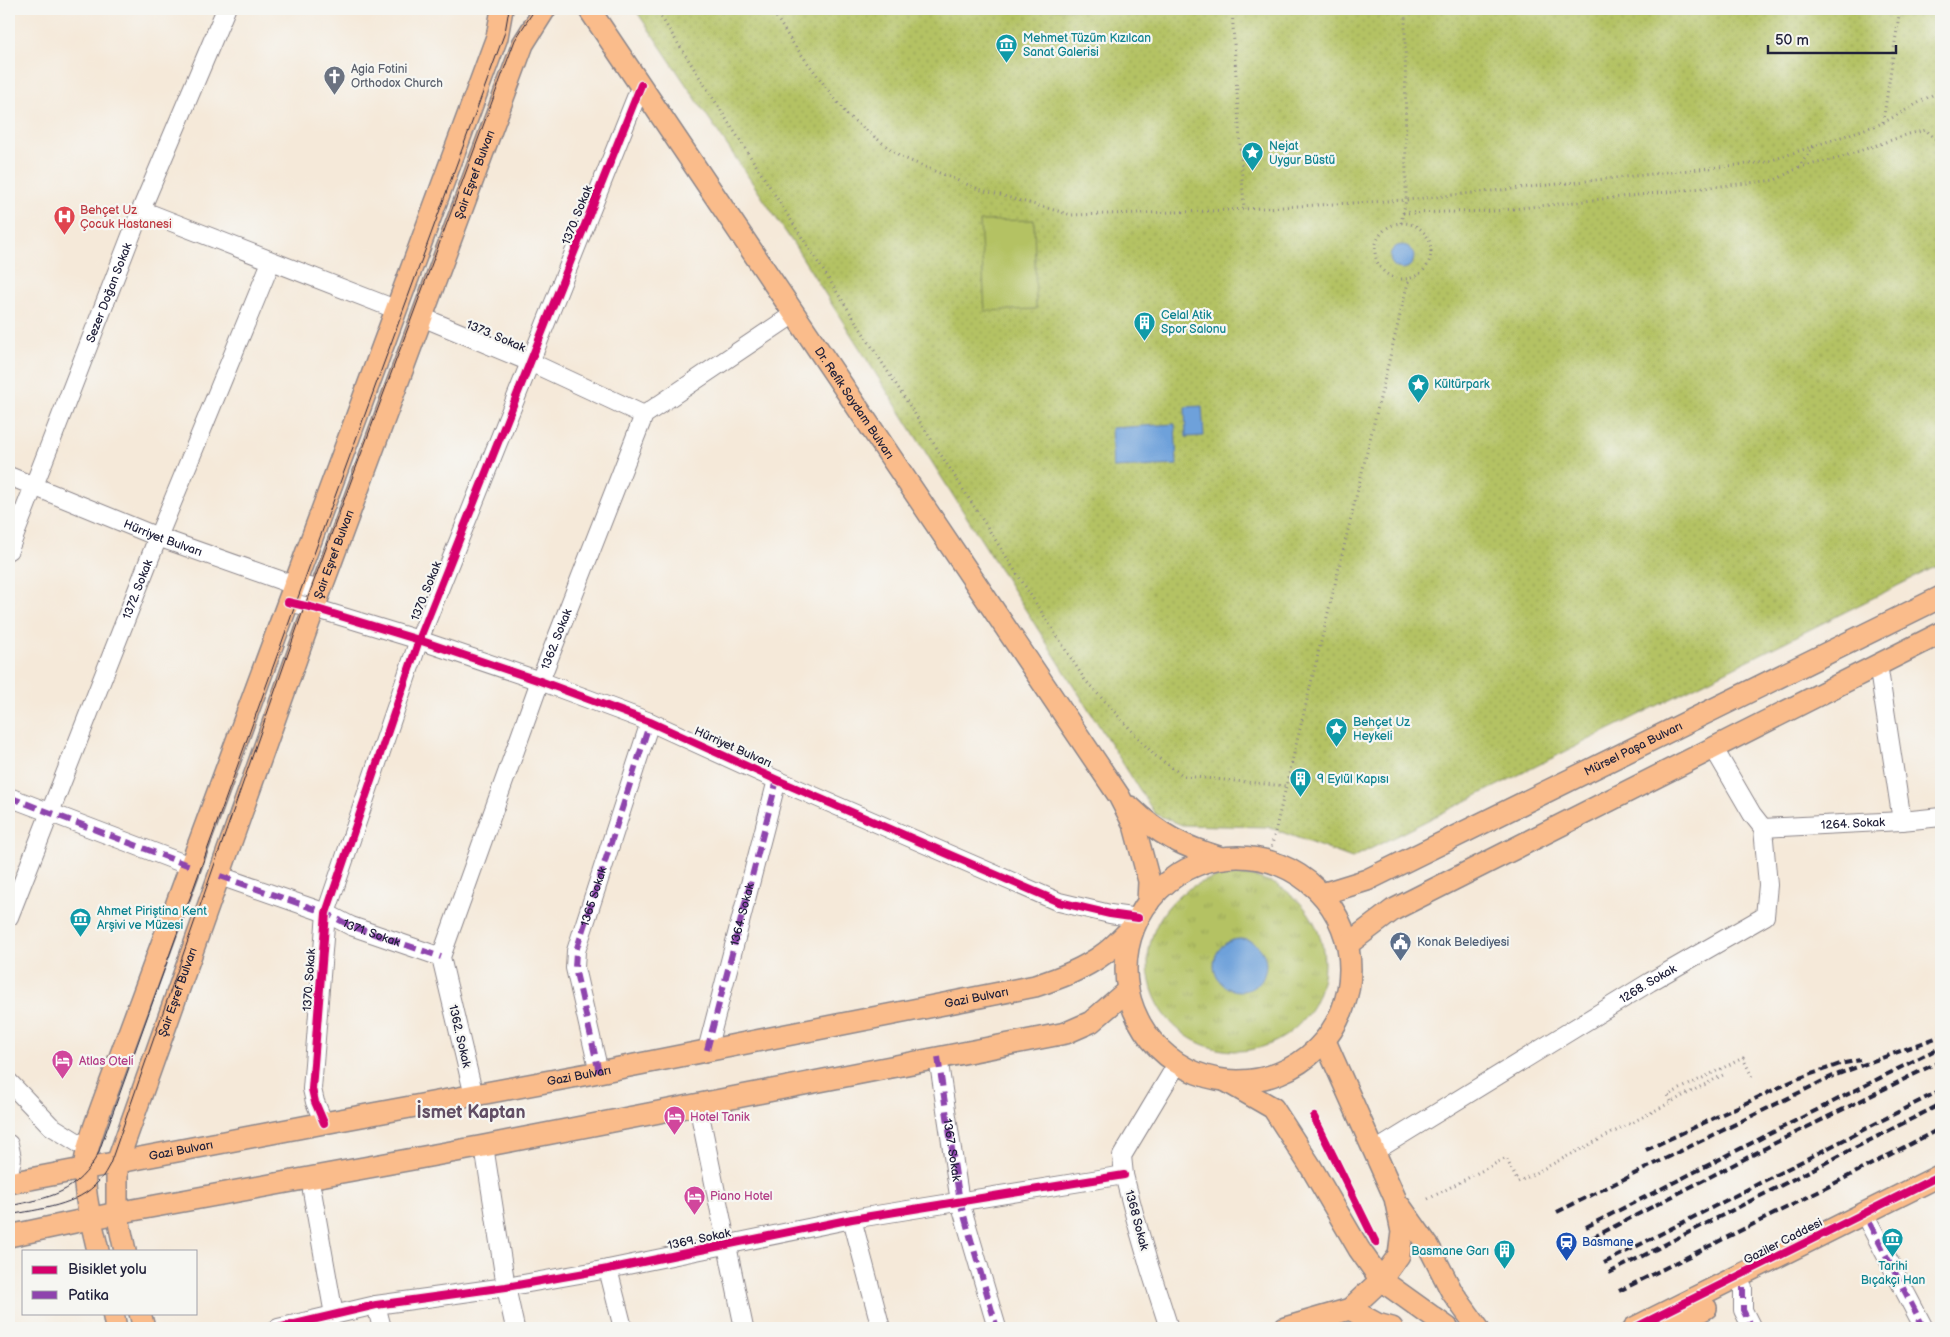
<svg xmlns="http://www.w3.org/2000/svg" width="1950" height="1337" font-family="'Balsamiq Sans',sans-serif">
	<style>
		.grass { fill: url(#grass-tufts); stroke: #6b7250 }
		.park { fill: url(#park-dots); stroke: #6b7250 }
		.garden { fill: #b4c264; stroke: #6b7250 }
		.water { fill: #6ea1da; stroke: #48628a }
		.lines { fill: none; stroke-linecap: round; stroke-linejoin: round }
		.minor-casing { stroke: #8c868a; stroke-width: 20 }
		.major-casing { stroke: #8c868a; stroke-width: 24 }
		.path { stroke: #8c868a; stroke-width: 3; stroke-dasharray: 1 4; stroke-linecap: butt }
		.minor { stroke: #fff; stroke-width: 18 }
		.major { stroke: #fabc8b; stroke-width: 21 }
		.tram { stroke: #22223b; stroke-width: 1 }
		.rail { stroke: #22223b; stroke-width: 4; stroke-dasharray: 8 4; stroke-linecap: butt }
		.quiet { stroke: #8e44ad; stroke-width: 6; stroke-dasharray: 12 6; stroke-linecap: butt }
		.cycleway-casing { stroke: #f6f6f2; stroke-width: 11 }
		.cycleway { stroke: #d6006c; stroke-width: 8 }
		.labels { text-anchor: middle; stroke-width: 4.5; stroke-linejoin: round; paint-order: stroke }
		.culture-label { font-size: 12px; fill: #0d838f; stroke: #f6f6f2; text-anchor: start }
		.worship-label { font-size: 12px; fill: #5b616d; stroke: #f6f6f2; text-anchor: start }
		.street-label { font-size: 12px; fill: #22223b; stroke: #f6f6f2 }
		.health-label { font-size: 12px; fill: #be3a42; stroke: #f6f6f2; text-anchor: start }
		.service-label { font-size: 12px; fill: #4e5e75; stroke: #f6f6f2; text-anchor: start }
		.hotel-label { font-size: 12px; fill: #b23c85; stroke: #f6f6f2; text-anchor: start }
		.transit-label { font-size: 12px; fill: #164399; stroke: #f6f6f2; text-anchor: start }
		.district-label { font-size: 18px; font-weight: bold; fill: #614e64; stroke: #f6f6f2 }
	</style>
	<defs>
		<pattern id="grass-tufts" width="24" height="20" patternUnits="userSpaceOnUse" patternTransform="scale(1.25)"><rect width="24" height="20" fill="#b4c264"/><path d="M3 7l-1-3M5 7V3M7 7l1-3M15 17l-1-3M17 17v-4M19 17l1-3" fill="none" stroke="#9aa658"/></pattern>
		<pattern id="park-dots" width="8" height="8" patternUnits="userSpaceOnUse" patternTransform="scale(1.25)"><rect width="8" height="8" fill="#b4c264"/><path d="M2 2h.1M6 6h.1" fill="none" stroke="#9aa658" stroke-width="1.8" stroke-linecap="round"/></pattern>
	</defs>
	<rect width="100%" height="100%" fill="#f6f6f2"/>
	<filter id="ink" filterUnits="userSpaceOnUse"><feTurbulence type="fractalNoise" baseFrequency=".02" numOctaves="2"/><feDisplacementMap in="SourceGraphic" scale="10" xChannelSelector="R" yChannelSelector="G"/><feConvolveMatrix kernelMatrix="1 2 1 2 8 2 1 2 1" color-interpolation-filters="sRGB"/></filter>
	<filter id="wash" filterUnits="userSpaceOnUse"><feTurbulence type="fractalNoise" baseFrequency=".0096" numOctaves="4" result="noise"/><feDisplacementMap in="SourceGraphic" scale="20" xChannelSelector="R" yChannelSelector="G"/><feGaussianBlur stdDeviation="1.12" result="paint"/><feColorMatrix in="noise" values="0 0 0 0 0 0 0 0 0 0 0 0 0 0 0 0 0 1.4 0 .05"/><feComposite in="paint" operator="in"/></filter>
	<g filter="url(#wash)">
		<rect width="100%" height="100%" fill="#f5e9d9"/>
		<circle class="grass" cx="1236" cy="963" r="88"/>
		<path class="park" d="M635 9H1941V564L1352 858 1268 827 1182 825 1155 814 793 243Z"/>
		<path class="garden" d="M1034 220 1036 309 985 311 980 221Z"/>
		<g class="water">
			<circle cx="1402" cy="257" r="12"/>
			<path d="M1202 406 1204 436 1186 437 1185 407Z"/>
			<path d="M1175 424 1177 465 1113 468 1111 428Z"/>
			<circle cx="1240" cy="965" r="26"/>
		</g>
	</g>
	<g filter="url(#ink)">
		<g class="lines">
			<defs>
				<g id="minor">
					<path d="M141 210 395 309"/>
					<path d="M422 317 530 362 644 415"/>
					<path id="s1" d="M9 476 158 537 294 585 322 589"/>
					<path id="s2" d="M9 550 141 210 226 9"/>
					<path d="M288 602 314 608 419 640 540 681 650 722 777 780 1059 902 1110 914 1138 918"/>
					<path d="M1878 664 1902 821"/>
					<path d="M9 797 190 866"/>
					<path id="s3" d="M1763 828 1902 821 1941 817"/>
					<path d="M220 876 326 913 351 926 441 957"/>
					<path id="s4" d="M9 917 158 537 271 262"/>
					<path id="s5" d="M707 1050 777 780"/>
					<path id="s6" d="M938 1057 960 1202 997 1328"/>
					<path id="s7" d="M599 1072 575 968 576 951 650 722"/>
					<path d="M9 1082 51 1126 88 1149"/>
					<path id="s8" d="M474 1096 441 957 540 681 644 415 794 314"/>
					<path d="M698 1105 744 1328"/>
					<path d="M324 1123 315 1102 312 1089 326 913 419 640 641 85"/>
					<path d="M9 1144 12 1158 9 1174"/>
					<path d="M484 1146 506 1287 515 1328"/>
					<path id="s9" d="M1375 1151 1650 982 1765 916 1768 885 1763 828 1752 814 1713 747"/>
					<path d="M312 1191 334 1315"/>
					<path d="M852 1219 881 1328"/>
					<path d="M1869 1223 1924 1328"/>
					<path d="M608 1269 623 1328"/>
					<path d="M1743 1287V1310L1752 1328"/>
					<path d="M376 1305 382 1328"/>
					<path d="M278 1328 376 1305 506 1287 608 1269 852 1219 1124 1175"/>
					<path d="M1169 1328 1150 1269 1135 1217 1124 1175 1122 1156 1177 1064"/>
				</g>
				<g id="major">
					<path id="s10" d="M589 9 1119 796 1134 825 1149 881 1148 903"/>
					<path d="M1130 807C1159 835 1184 847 1222 858"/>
					<circle cx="1238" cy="969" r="112"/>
					<path id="s11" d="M1322 894 1367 880 1941 597"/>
					<path d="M1348 944 1393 910 1941 633"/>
					<path d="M1226 1081 1273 1108 1311 1167 1359 1249 1381 1280 1448 1328"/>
					<path id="s12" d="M9 1183 324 1123 599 1072 1035 986C1060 978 1084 969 1105 953 1115 946 1124 935 1133 927"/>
					<path d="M1400 1206 1429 1247 1452 1292 1478 1328"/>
					<path d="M9 1236 117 1213 484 1146 1066 1033 1091 1022 1128 990"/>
					<path d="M98 1251C92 1223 82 1191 85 1162 88 1142 96 1122 103 1103L497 37 502 9"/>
					<path id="s13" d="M125 1251 117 1213V1163L314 608 523 44 545 9"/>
					<path d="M1350 1309 1377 1324 1392 1328"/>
					<path d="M113 1313 116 1328"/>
					<path d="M140 1313 144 1328"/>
					<path d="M1285 1328 1350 1309 1381 1280 1399 1255 1402 1232 1395 1198 1325 1041"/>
					<path d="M1634 1328 1941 1175"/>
					<path d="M1669 1328 1706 1308"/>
				</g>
			</defs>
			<use href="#minor" class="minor-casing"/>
			<use href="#major" class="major-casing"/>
			<g class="path">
				<path d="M656 9 1085 680 1154 755 1184 776 1286 786"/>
				<path d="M771 9 792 42 847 115 899 156 978 189 1072 215 1210 211 1406 200 1766 162 1883 123 1941 90"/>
				<path d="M1232 9 1244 209"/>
				<path d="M1883 122 1900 9"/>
				<path d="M1799 167 1836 159 1909 134 1926 130 1939 143 1941 149"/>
				<path d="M1403 213 1494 211 1775 180 1798 168 1814 146"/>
				<circle cx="1403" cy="251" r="28"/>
				<path d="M1401 223 1406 200 1405 9"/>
				<path d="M1268 861 1409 278"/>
				<path d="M1671 1101 1668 1095 1743 1058 1752 1077"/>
				<path d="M1428 1199 1506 1158 1518 1182 1725 1074"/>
			</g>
			<use href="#minor" class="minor"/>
			<use href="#major" class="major"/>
			<g class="tram">
				<path d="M9 1206C50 1198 77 1193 98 1154L296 603 505 32 509 9"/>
				<path d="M9 1215C39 1209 78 1206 99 1181 104 1176 107 1169 110 1164L305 605 515 40 535 9"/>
			</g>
			<g class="rail">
				<path d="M1646 1150 1797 1079 1840 1064 1860 1060"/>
				<path d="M1557 1212 1833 1076 1941 1036"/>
				<path d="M1586 1227 1941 1047"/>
				<path d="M1592 1238 1781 1140 1941 1061"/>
				<path d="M1604 1263 1941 1090"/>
				<path d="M1609 1273 1941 1104"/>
				<path d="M1619 1291 1816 1193 1941 1128"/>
			</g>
			<g class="quiet">
				<path d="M9 797 190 866"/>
				<path id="s14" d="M220 876 326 913 351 926 441 957"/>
				<path d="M707 1050 777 780"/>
				<path d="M938 1057 960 1202 997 1328"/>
				<path d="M599 1072 575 968 576 951 650 722"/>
				<path d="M1869 1223 1924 1328"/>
				<path d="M1743 1287V1310L1752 1328"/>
			</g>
			<defs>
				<g id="cycleway">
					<path d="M288 602 314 608 419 640 540 681 650 722 777 780 1059 902 1110 914 1138 918"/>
					<path d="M1314 1117 1376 1243"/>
					<path d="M324 1123 315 1102 312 1089 326 913 419 640 641 85"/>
					<path d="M278 1328 376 1305 506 1287 608 1269 852 1219 1124 1175"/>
					<path d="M1634 1328 1941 1175"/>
				</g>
			</defs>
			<use href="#cycleway" class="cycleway-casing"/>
			<use href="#cycleway" class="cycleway"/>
		</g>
	</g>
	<defs>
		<symbol id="museum-pin" viewBox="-11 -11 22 30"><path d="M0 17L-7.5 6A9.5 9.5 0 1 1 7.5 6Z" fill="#0f9aa8" stroke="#f6f6f2"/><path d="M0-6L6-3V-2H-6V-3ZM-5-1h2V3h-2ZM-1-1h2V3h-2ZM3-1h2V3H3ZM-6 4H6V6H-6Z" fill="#fff"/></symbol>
		<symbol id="church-pin" viewBox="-11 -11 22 30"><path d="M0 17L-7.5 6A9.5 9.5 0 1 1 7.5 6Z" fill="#6b7280" stroke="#f6f6f2"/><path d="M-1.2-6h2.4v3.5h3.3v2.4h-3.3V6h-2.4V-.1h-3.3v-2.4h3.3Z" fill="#fff"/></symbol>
		<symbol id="sight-pin" viewBox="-11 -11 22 30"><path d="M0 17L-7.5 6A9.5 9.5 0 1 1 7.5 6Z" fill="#0f9aa8" stroke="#f6f6f2"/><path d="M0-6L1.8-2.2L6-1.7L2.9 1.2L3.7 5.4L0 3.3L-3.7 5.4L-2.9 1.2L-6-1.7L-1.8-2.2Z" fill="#fff"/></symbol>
		<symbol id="hospital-pin" viewBox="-11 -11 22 30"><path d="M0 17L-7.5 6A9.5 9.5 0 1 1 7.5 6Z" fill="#e0444e" stroke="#f6f6f2"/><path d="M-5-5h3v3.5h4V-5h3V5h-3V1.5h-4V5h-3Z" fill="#fff"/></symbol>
		<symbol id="building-pin" viewBox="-11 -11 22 30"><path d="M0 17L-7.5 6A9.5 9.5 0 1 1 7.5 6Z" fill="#0f9aa8" stroke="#f6f6f2"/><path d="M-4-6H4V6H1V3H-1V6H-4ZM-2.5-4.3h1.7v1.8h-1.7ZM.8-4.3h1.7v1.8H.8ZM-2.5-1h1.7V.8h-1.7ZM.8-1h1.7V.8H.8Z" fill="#fff"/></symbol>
		<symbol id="civic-pin" viewBox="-11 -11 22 30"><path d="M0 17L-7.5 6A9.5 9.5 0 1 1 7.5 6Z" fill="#5c6f8a" stroke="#f6f6f2"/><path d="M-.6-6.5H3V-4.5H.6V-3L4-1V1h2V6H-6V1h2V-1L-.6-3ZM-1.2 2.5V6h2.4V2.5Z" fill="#fff"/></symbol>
		<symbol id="hotel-pin" viewBox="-11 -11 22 30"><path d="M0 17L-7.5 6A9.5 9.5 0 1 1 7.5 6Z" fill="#d1479c" stroke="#f6f6f2"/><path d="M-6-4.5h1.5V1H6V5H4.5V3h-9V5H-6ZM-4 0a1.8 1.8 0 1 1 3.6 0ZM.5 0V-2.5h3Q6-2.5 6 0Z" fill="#fff"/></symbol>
		<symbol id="station-pin" viewBox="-11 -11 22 30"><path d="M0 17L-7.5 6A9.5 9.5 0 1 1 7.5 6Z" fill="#1a4fb4" stroke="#f6f6f2"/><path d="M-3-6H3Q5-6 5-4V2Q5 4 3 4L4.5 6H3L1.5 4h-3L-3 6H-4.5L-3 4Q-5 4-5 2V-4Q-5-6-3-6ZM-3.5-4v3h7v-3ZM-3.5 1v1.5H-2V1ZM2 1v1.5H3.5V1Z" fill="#fff"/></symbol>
	</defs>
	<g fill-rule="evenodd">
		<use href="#museum-pin" x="994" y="32" width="25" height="34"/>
		<use href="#church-pin" x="322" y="64" width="25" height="34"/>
		<use href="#sight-pin" x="1240" y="140" width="25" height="34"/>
		<use href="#hospital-pin" x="52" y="204" width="25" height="34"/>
		<use href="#building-pin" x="1132" y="310" width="25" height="34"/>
		<use href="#sight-pin" x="1406" y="372" width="25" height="34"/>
		<use href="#sight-pin" x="1324" y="716" width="25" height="34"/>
		<use href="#building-pin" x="1288" y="766" width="25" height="34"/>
		<use href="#museum-pin" x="68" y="906" width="25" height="34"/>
		<use href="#civic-pin" x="1388" y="930" width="25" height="34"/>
		<use href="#hotel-pin" x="50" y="1048" width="25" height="34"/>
		<use href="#hotel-pin" x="662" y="1104" width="25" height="34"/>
		<use href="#hotel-pin" x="682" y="1184" width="25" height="34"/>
		<use href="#museum-pin" x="1880" y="1226" width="25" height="34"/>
		<use href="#station-pin" x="1554" y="1230" width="25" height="34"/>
		<use href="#building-pin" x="1492" y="1238" width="25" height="34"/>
	</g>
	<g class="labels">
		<g class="culture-label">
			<text x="1023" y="42">Mehmet Tüzüm Kızılcan<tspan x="1023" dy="14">Sanat Galerisi</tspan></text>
			<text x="1269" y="150">Nejat<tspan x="1269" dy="14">Uygur Büstü</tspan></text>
			<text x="1161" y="319">Celal Atik<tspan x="1161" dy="14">Spor Salonu</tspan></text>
			<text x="1434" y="388">Kültürpark</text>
			<text x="1353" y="726">Behçet Uz<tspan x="1353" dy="14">Heykeli</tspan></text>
			<text x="1317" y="783">9 Eylül Kapısı</text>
			<text x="97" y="915">Ahmet Piriştina Kent<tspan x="97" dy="14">Arşivi ve Müzesi</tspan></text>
			<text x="1489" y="1255" text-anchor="end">Basmane Garı</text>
			<text x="1893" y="1270" text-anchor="middle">Tarihi<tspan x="1893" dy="14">Bıçakçı Han</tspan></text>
		</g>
		<g class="worship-label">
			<text x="351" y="73">Agia Fotini<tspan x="351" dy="14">Orthodox Church</tspan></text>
		</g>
		<g class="street-label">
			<text dy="4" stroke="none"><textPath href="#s13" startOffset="1140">Şair Eşref Bulvarı</textPath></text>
			<text transform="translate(577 215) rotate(-68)" y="4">1370. Sokak</text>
			<text dy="4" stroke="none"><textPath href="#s2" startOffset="276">Sezer Doğan Sokak</textPath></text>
			<text transform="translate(496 336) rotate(23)" y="4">1373. Sokak</text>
			<text dy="4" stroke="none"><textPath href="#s10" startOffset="475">Dr. Refik Saydam Bulvarı</textPath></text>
			<text dy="4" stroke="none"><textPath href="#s1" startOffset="166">Hürriyet Bulvarı</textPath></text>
			<text dy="4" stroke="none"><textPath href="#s13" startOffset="735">Şair Eşref Bulvarı</textPath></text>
			<text dy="4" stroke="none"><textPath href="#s4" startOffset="352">1372. Sokak</textPath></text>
			<text transform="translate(426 591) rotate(-68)" y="4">1370. Sokak</text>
			<text dy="4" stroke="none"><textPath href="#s8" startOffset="481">1362. Sokak</textPath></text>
			<text transform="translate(733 747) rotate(24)" y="4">Hürriyet Bulvarı</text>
			<text dy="4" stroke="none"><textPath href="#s11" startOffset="344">Mürsel Paşa Bulvarı</textPath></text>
			<text dy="4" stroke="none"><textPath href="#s3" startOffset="90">1264. Sokak</textPath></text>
			<text dy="4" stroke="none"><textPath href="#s7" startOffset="181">1365 Sokak</textPath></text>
			<text dy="4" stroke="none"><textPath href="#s5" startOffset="140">1364. Sokak</textPath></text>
			<text dy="4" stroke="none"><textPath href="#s14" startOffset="162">1371. Sokak</textPath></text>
			<text transform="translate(309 980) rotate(-86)" y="4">1370. Sokak</text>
			<text dy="4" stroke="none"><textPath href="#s9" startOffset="320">1268. Sokak</textPath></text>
			<text dy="4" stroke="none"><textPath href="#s13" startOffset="270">Şair Eşref Bulvarı</textPath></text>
			<text dy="4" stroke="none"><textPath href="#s12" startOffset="985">Gazi Bulvarı</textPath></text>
			<text transform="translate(460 1036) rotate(77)" y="4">1362. Sokak</text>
			<text dy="4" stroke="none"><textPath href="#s12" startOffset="580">Gazi Bulvarı</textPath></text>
			<text dy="4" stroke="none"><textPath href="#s12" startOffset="175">Gazi Bulvarı</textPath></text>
			<text dy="4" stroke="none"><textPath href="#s6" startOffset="94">1367. Sokak</textPath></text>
			<text transform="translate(1137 1220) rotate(75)" y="4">1368 Sokak</text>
			<text transform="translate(699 1239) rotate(-12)" y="4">1369. Sokak</text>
			<text transform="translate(1783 1241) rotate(-27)" y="4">Gaziler Caddesi</text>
		</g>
		<g class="health-label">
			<text x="80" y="214">Behçet Uz<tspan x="80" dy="14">Çocuk Hastanesi</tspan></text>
		</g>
		<g class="service-label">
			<text x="1417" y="946">Konak Belediyesi</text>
		</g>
		<g class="hotel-label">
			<text x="79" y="1065">Atlas Oteli</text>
			<text x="690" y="1121">Hotel Tanik</text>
			<text x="710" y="1200">Piano Hotel</text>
		</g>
		<g class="transit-label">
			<text x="1582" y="1246">Basmane</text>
		</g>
		<g class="district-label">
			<text x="471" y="1118">İsmet Kaptan</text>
		</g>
	</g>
	<rect width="1950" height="1337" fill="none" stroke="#f6f6f2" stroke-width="30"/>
	<rect x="22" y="1250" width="175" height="65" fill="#f6f6f2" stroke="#a1a1a9"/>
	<rect x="32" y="1266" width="25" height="8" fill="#d6006c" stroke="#a1a1a9"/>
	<text x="68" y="1274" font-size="15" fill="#22223b">Bisiklet yolu</text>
	<rect x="32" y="1291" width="25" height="8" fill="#8e44ad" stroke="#a1a1a9"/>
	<text x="68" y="1300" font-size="15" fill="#22223b">Patika</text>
	<path d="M1768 45v8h128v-8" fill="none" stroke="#22223b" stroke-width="2.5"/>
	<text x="1775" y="45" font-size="15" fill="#22223b" stroke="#f6f6f2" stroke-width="4" paint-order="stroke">50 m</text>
</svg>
